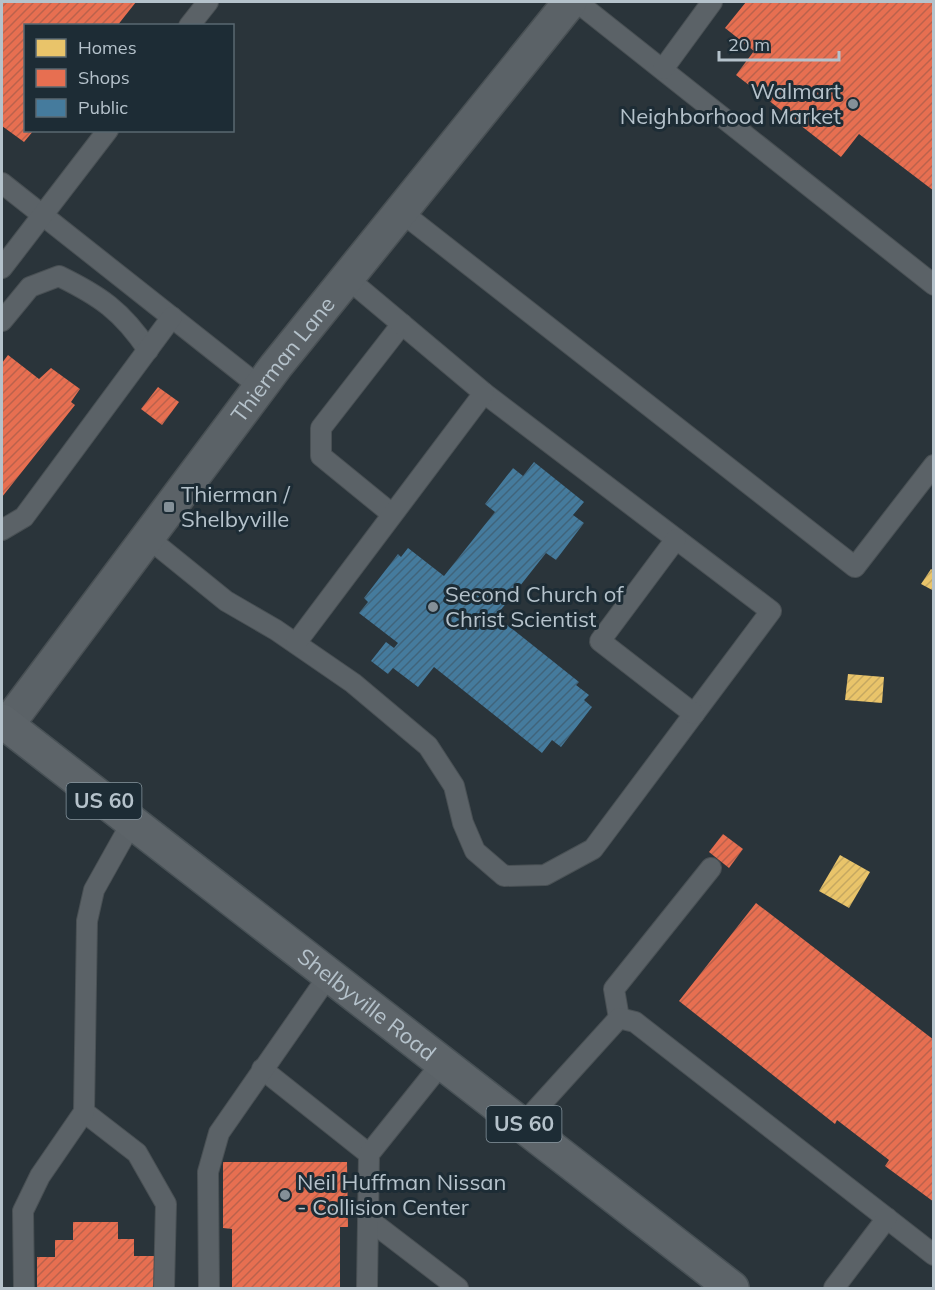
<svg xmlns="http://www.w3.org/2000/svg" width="935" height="1290" font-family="Mulish,sans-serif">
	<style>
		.homes { fill: url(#homes-hatch) }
		.shops { fill: url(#shops-hatch) }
		.public { fill: url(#public-hatch) }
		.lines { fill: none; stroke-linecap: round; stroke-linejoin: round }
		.service-casing { stroke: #495054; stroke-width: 22 }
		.minor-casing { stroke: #495054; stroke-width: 36 }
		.primary-casing { stroke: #485156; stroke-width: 36 }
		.service { stroke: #5b6267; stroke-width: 20 }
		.minor { stroke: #5b6267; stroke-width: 33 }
		.primary { stroke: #5d6469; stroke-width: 33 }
		.poi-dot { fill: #849098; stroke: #1d2c35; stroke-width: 2 }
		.labels { text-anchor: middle; stroke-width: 6; stroke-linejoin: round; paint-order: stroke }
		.shield { fill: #1d2c35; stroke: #87959e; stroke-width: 1.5 }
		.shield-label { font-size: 21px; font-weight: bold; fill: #b5c2cb }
		.poi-label { font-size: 22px; fill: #b5c2cb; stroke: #1d2c35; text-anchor: start }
		.street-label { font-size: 22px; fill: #b5c2cb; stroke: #1d2c35 }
	</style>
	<defs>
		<pattern id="homes-hatch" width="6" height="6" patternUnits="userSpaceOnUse" patternTransform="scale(1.5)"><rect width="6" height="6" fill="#e9c46a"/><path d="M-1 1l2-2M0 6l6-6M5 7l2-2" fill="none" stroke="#c5a861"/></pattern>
		<pattern id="shops-hatch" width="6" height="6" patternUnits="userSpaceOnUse" patternTransform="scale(1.5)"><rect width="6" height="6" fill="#e76f51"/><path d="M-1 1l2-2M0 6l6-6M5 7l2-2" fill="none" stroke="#bb624c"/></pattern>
		<pattern id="public-hatch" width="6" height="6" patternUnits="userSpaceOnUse" patternTransform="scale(1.5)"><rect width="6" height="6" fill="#457b9d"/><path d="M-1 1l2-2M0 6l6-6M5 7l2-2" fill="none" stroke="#40647b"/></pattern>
	</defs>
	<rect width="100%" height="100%" fill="#2a343a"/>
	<g class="homes">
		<path d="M931 569 934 571V591L921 584Z"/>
		<path d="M848 674 884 677 882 703 845 700Z"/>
		<path d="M840 855 870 872 849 908 819 891Z"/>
	</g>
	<g class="shops">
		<path d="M2 2H136L117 26H26V130H34L24 142 2 126Z"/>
		<path d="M746 2H934V191L859 134 841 157 736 75 754 51 725 28Z"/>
		<path d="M8 355 39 379 51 368 80 389 71 402 75 405 2 497V363Z"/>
		<path d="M158 387 179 402 162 425 141 409Z"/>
		<path d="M723 834 743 849 729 868 709 852Z"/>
		<path d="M756 903 934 1040V1202L885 1166 889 1160 837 1120 835 1124 679 1001Z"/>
		<path d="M223 1162H347L348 1227H340V1288H232V1229L223 1228Z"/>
		<path d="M73 1222H118V1239H134V1256H154V1288H37V1257H55V1240H73Z"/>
	</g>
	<path class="public" d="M534 462 584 502 573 515 584 523 556 560 546 553 496 616 579 682 576 685 589 695 584 700 592 707 561 747 552 740 542 753 434 667 418 687 393 668 388 674 371 661 386 642 394 648 398 643 359 613 368 602 364 598 398 554 401 557 408 548 444 576 495 512 485 504 513 468 523 476Z"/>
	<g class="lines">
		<defs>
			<g id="service">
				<path d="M577 2 934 285"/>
				<path d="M189 26 208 2"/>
				<path d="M663 69 712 2"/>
				<path d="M2 183 260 387"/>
				<path d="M400 211 855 567 934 465"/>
				<path d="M2 268 108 130"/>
				<path d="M2 321 30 287 59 276C100 296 122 311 148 350"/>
				<path d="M392 514 321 456V428L402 324"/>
				<path d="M2 530 24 517 172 317"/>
				<path d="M147 537 226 601 276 630 353 683 428 746 454 786 463 823 475 851 504 876 545 875 593 849 771 611 484 393"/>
				<path d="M676 539 600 641 694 714"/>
				<path d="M296 643 484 393 347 278"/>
				<path d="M619 1018 614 989 711 868"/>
				<path d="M262 1069 369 1154"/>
				<path d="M84 1112 137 1153 166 1204 164 1288"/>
				<path d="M523 1124 619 1018 635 1022 934 1255"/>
				<path d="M368 1219 458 1288"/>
				<path d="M24 1288 23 1211 40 1176 84 1112 87 921 94 890 132 822"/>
				<path d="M209 1288 208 1172 219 1133 329 975"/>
				<path d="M367 1288 369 1154 442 1063"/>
				<path d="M834 1288 887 1218"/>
			</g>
			<g id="minor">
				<path id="s1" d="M7 725 276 366 570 2"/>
			</g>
			<g id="primary">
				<path id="s2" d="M2 721 732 1288"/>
			</g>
		</defs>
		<use href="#service" class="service-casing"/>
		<use href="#minor" class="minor-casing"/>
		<use href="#primary" class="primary-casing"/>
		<use href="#service" class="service"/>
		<use href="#minor" class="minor"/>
		<use href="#primary" class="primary"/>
	</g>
	<g class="poi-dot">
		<circle cx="853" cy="104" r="6"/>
		<rect x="163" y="501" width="12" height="12" rx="3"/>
		<circle cx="433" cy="607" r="6"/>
		<circle cx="285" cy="1195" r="6"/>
	</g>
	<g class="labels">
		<g class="shield">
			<rect x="66.5" y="783" width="75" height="36" rx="4.5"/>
			<rect x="486.5" y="1106" width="75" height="36" rx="4.5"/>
		</g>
		<g class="shield-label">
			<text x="104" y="808">US 60</text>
			<text x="524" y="1131">US 60</text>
		</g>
		<g class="poi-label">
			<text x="841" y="99" text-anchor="end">Walmart<tspan x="841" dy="25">Neighborhood Market</tspan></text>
			<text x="181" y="502">Thierman /<tspan x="181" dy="25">Shelbyville</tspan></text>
			<text x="445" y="602">Second Church of<tspan x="445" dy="25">Christ Scientist</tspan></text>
			<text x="297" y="1190">Neil Huffman Nissan<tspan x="297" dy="25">- Collision Center</tspan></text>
		</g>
		<g class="street-label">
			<text dy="8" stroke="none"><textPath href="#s1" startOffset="458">Thierman Lane</textPath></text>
			<text dy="8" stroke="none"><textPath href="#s2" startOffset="462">Shelbyville Road</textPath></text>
		</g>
	</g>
	<rect width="935" height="1290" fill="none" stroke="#b5c2cb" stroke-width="6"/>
	<rect x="24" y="24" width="210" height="108" fill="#1d2c35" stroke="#5a6871" stroke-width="1.5"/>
	<rect x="36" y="39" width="30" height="18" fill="#e9c46a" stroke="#5a6871" stroke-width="1.5"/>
	<text x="78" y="54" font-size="18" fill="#b5c2cb">Homes</text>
	<rect x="36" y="69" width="30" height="18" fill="#e76f51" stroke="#5a6871" stroke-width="1.5"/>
	<text x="78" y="84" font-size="18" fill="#b5c2cb">Shops</text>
	<rect x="36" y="99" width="30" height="18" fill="#457b9d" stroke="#5a6871" stroke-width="1.5"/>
	<text x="78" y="114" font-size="18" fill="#b5c2cb">Public</text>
	<path d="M719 51v9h120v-9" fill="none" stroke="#b5c2cb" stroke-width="3"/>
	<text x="728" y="51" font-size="18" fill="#b5c2cb" stroke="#1d2c35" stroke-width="4.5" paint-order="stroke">20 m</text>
</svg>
